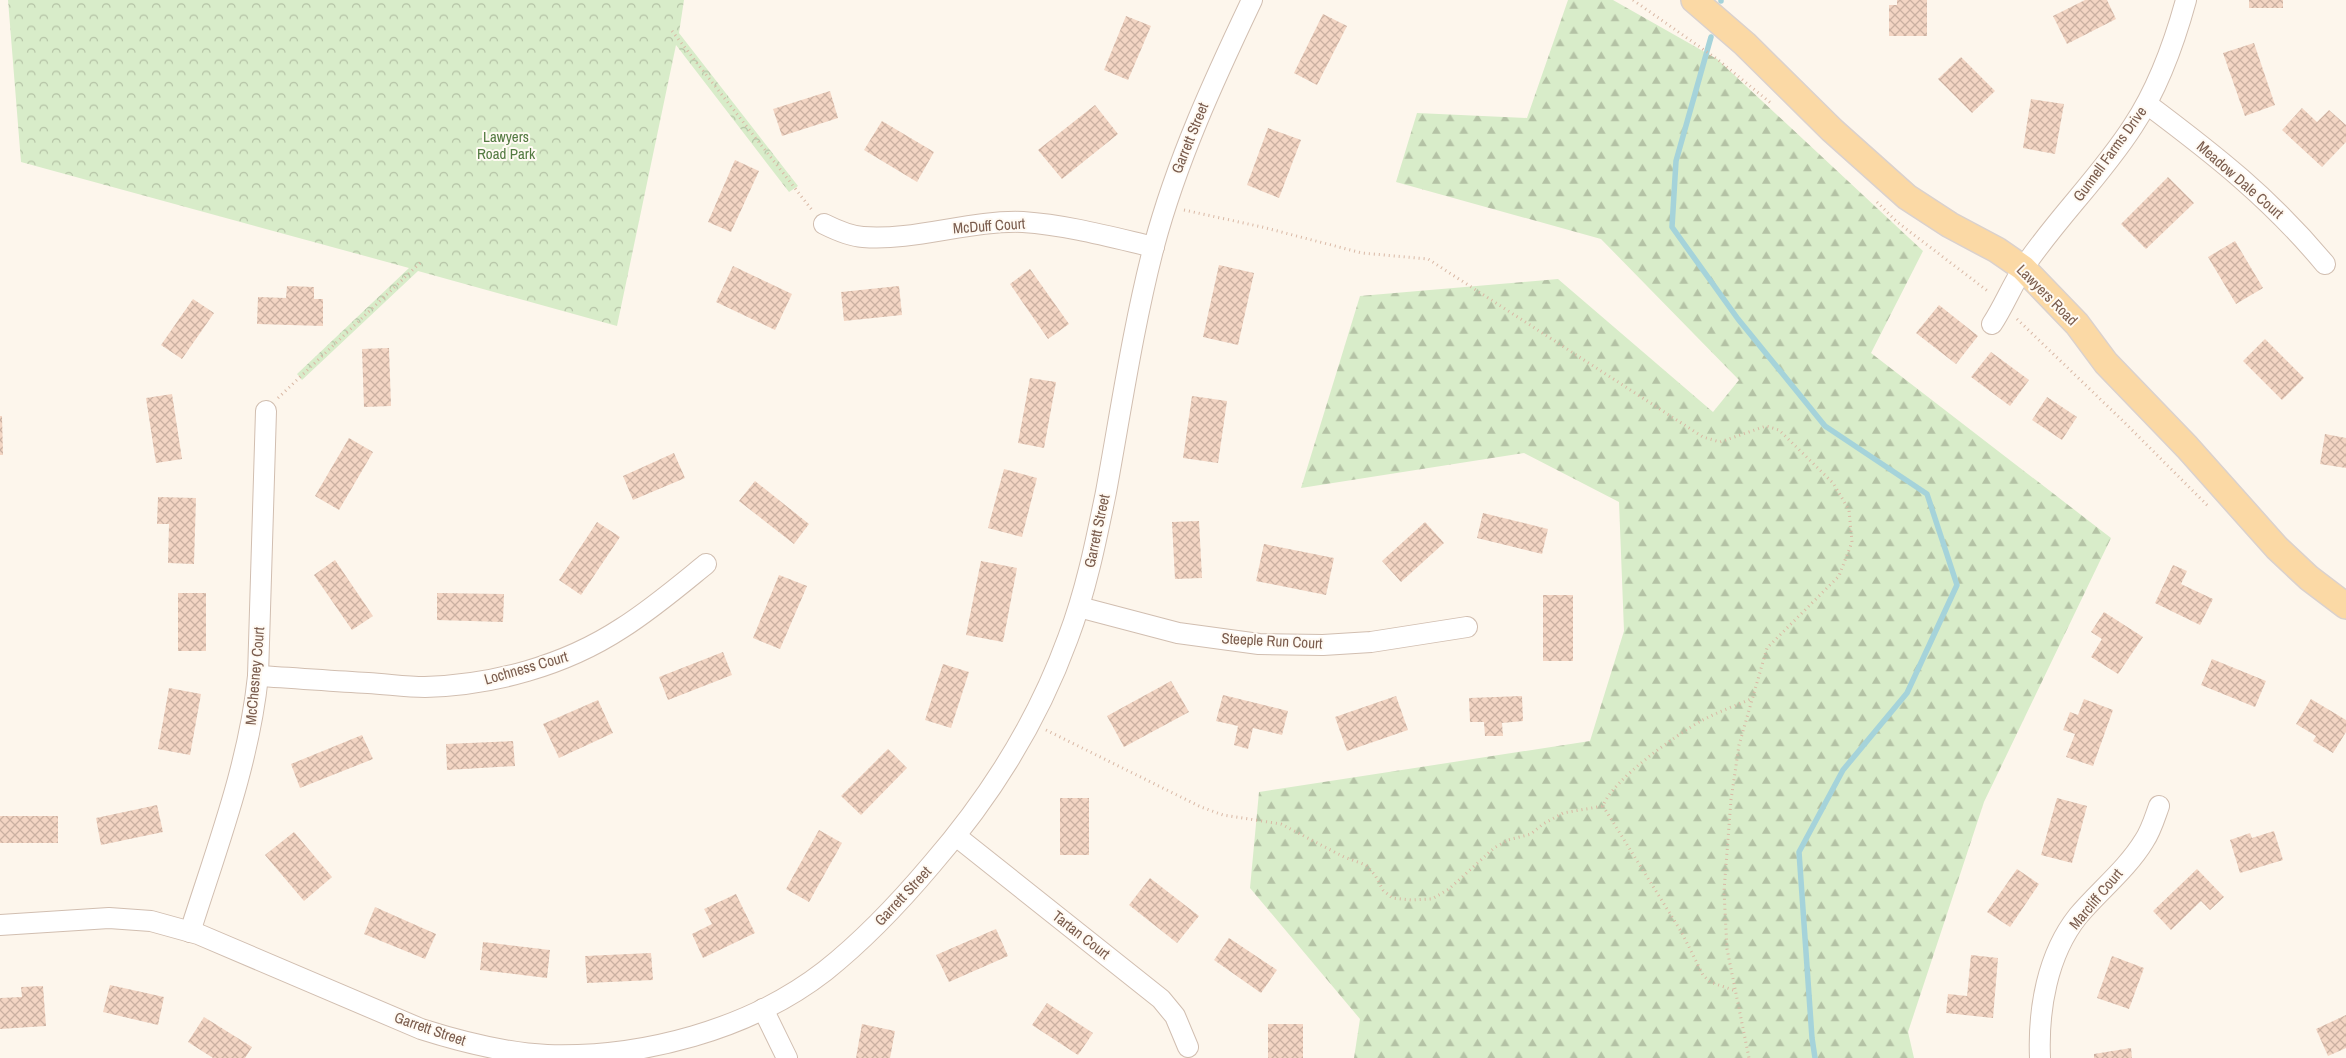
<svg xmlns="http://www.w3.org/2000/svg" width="2346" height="1058" font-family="'Archivo Narrow',sans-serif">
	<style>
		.forest { fill: url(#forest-firs) }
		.park { fill: url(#park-crowns) }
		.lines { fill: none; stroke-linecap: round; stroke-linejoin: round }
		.stream { stroke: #a5d3da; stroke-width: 5.5 }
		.building { fill: url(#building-cross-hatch) }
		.minor-casing { stroke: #d1beb0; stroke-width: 22 }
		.major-casing { stroke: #dad1cd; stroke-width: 28 }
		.path { stroke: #d9b8a5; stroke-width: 3; stroke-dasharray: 1 4; stroke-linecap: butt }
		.minor { stroke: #fff; stroke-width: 20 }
		.major { stroke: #fbd9a5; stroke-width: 25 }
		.labels { text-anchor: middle; stroke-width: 4; stroke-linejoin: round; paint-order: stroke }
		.park-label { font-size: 15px; fill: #537a41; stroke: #fffaf3 }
		.street-label { font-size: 15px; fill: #7a5c4d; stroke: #fffaf3 }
	</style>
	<defs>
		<pattern id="forest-firs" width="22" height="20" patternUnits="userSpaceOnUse" patternTransform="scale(1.25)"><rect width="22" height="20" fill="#d8ecc9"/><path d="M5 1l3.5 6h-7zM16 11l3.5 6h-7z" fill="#b4c2a5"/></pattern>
		<pattern id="park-crowns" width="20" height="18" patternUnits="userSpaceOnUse" patternTransform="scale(1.25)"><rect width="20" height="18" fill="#d8ecc9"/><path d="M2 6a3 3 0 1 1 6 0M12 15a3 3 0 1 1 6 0" fill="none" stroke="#b4c2a5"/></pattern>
		<pattern id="building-cross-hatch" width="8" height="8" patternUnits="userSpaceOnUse" patternTransform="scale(1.25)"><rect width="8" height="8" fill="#f3d5c3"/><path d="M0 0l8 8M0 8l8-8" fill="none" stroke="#cab0a1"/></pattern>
	</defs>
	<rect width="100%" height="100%" fill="#fdf6ec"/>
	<path class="forest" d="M1568 0H1613L1717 59 1923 251 1871 353 2111 538 1984 802 1908 1032 1914 1058H1354L1360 1019 1250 888 1259 792 1590 741 1624 631 1619 502 1524 453 1301 488 1360 296 1558 279 1713 412 1739 380 1601 239 1396 182 1417 113 1527 118Z"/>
	<path class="park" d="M8 0H684L679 33 798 186 789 192 676 45 617 326 418 271 302 380 297 374 409 268 21 162Z"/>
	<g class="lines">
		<g class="stream">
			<path d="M1721 1V0"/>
			<path d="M1711 37 1676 161 1672 227 1738 319 1825 426 1927 494 1957 585 1907 693 1843 770 1799 852 1812 1038 1815 1058"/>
		</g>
	</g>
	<g class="building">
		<path d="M1897 0H1927V36H1889V5H1897Z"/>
		<path d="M2085 0H2107L2116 19 2067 44 2053 16Z"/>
		<rect x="2249" y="0" width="34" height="8"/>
		<path d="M1323 14 1347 26 1317 85 1294 73Z"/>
		<path d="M1126 16 1151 26 1128 80 1104 70Z"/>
		<path d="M2254 43 2275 105 2245 116 2223 53Z"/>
		<path d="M1961 57 1995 91 1972 113 1938 79Z"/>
		<path d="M830 91 838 118 782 136 773 109Z"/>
		<path d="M2031 99 2064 104 2055 154 2023 148Z"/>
		<path d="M1095 105 1118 134 1062 179 1038 150Z"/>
		<path d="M2302 108 2317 122 2329 110 2346 125V142L2322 167 2282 130Z"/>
		<path d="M882 121 934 152 917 182 864 150Z"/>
		<path d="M1268 128 1301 140 1279 198 1247 185Z"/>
		<path d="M735 160 759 171 731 232 708 222Z"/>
		<path d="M2168 177 2194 203 2146 249 2121 224Z"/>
		<path d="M2235 241 2263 288 2236 304 2208 257Z"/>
		<path d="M1219 265 1254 273 1238 345 1203 337Z"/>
		<path d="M733 266 792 294 775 330 716 302Z"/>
		<path d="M1030 269 1069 324 1048 339 1010 284Z"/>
		<path d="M287 286 314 287V299H323V326L257 324 258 297 286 298Z"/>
		<path d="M899 286 902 315 844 321 841 292Z"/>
		<path d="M193 299 214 313 182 359 161 345Z"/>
		<path d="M1939 305 1978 336 1956 364 1916 333Z"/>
		<path d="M2265 339 2304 378 2282 400 2243 361Z"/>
		<path d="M389 348 391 406 364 407 362 349Z"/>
		<path d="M1991 352 2029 380 2010 406 1971 377Z"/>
		<path d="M1030 378 1056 382 1044 448 1018 443Z"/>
		<path d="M172 394 182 459 156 463 146 398Z"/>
		<path d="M1192 396 1227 401 1218 463 1183 458Z"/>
		<path d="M2047 397 2077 417 2062 440 2032 420Z"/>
		<path d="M0 416H2L3 455H0Z"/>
		<path d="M2325 434 2346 438V468L2320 464Z"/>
		<path d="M349 438 373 452 339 510 315 496Z"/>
		<path d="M674 453 685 478 633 500 623 476Z"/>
		<path d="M1004 469 1037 478 1022 537 988 528Z"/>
		<path d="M755 481 809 524 794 544 739 501Z"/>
		<path d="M158 497 196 498 194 564 168 563 169 524H157Z"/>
		<path d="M1483 513 1548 529 1542 554 1477 538Z"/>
		<path d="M1199 521 1202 578 1175 579 1172 522Z"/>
		<path d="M597 522 620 537 581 595 559 580Z"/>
		<path d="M1425 522 1444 543 1401 582 1382 561Z"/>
		<path d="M1264 544 1334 558 1326 595 1256 581Z"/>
		<path d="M335 560 373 616 352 630 314 575Z"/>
		<path d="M981 561 1017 568 1003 642 966 635Z"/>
		<path d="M2173 565 2187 571 2181 584 2213 599 2200 625 2155 603Z"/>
		<path d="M779 575 807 586 780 649 753 638Z"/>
		<rect x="178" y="593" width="28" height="58"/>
		<path d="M437 593 504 594 503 622 437 620Z"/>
		<rect x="1543" y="595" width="30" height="66"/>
		<path d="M2104 612 2143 637 2118 674 2091 657 2102 639 2091 632Z"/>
		<path d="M723 652 732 675 668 700 659 677Z"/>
		<path d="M2212 659 2266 681 2255 707 2201 685Z"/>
		<path d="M943 664 969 672 951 728 925 720Z"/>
		<path d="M1171 681 1189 712 1124 747 1107 716Z"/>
		<path d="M169 688 201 694 190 755 158 749Z"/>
		<path d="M1223 695 1288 711 1282 735 1253 728 1248 749 1234 745 1238 726 1216 721Z"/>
		<path d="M1396 696 1408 730 1347 751 1335 717Z"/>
		<path d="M1522 696 1523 721 1502 723 1503 736H1485L1484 722H1470L1469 698Z"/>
		<path d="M2084 699 2113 710 2093 766 2066 757 2075 734 2063 730 2070 712 2078 715Z"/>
		<path d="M2311 699 2346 720V732L2333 753 2313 741 2316 736 2296 724Z"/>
		<path d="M598 700 613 733 559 758 543 724Z"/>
		<path d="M362 735 373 759 300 788 291 764Z"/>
		<path d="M513 741 515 766 447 770 446 744Z"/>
		<path d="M888 749 907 768 861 815 841 796Z"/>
		<rect x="1060" y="798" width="29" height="57"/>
		<path d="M2057 798 2087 806 2072 863 2041 855Z"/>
		<path d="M157 805 163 832 101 845 96 818Z"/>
		<rect x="0" y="816" width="58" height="27"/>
		<path d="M819 830 842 843 809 902 786 889Z"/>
		<path d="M2274 831 2283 860 2240 873 2230 840 2250 833 2252 838Z"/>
		<path d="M294 832 332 877 304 901 265 855Z"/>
		<path d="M2017 869 2039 884 2010 927 1987 912Z"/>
		<path d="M2197 869 2224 897 2210 910 2201 901 2171 930 2153 911Z"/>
		<path d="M1150 878 1199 916 1177 943 1129 905Z"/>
		<path d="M736 894 755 933 703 958 692 934 712 924 704 909Z"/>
		<path d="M375 907 436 934 425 959 364 934Z"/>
		<path d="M996 929 1008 956 949 982 936 955Z"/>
		<path d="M1229 938 1277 970 1261 993 1214 960Z"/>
		<path d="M483 942 550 950 547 978 480 970Z"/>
		<path d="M651 953 653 980 587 983 585 956Z"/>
		<path d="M1971 955 1998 958 1993 1018 1946 1013 1948 994 1967 996Z"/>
		<path d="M2112 956 2144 968 2129 1009 2097 998Z"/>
		<path d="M110 985 164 997 158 1025 103 1012Z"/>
		<path d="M43 986 46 1026 0 1029V998L22 997 21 987Z"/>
		<path d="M1047 1003 1093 1033 1078 1055 1032 1025Z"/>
		<path d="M2346 1015V1048L2328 1056 2316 1029Z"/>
		<path d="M204 1017 252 1047 245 1058H213L188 1042Z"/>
		<path d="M862 1024 895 1031 890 1058H856Z"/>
		<rect x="1268" y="1024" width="35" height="34"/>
		<path d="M2131 1048 2132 1058H2094V1054Z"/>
	</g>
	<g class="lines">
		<defs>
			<g id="minor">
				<path d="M2147 104C2215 155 2270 198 2325 264"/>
				<path d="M824 224C836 230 849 236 863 237 916 241 969 220 1023 222 1067 225 1111 237 1154 247"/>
				<path d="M1992 324C2004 306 2012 285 2024 267 2057 218 2101 176 2133 126 2158 88 2174 44 2186 0"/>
				<path d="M1079 607 1178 633 1259 644 1323 645 1371 642 1467 627"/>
				<path d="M258 676C295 678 331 681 368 683 387 684 406 687 425 687 493 685 564 666 622 628 652 609 679 586 706 564"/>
				<path d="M956 836 1161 999 1175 1016 1188 1047"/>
				<path d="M0 925 109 918 151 921 198 934 421 1029C462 1042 504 1053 547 1055 642 1058 749 1030 825 971 864 940 900 902 932 864 991 796 1037 723 1068 638 1086 591 1096 541 1106 492 1121 410 1133 327 1154 246 1177 160 1214 80 1252 0"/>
				<path d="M190 932C217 847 249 764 258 676L266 411"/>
				<path d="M763 1009 787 1058"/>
				<path d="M2040 1058C2038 1010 2047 955 2078 916 2099 891 2127 869 2144 841 2151 831 2155 817 2159 806"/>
			</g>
			<path id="major" d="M1694 0 1745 44 1832 130 1907 197 1950 225 1997 250 2023 268 2077 324 2106 363 2187 447 2277 548 2309 578 2346 606"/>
		</defs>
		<use href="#minor" class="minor-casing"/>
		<use href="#major" class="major-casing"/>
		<g class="path">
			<path d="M1633 0 1717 59 1772 104"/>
			<path d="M672 31 812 210"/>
			<path d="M1877 202 1897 222 1989 292"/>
			<path d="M1184 210 1262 227 1362 253 1428 259 1703 437 1720 442 1766 426 1779 430 1833 483 1849 510 1852 542 1839 576 1767 648 1739 745 1731 800 1724 891 1727 949 1749 1058"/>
			<path d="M2017 319 2124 422 2209 507"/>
			<path d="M278 398 421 262"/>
			<path d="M1046 730 1201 807 1223 815 1281 824 1344 857 1366 865 1375 875 1383 890 1392 898 1411 900 1432 899 1449 889 1494 848 1508 840 1531 834 1543 824 1563 813 1603 806C1612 780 1676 735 1701 721 1717 712 1735 706 1751 699"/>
			<path d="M1603 806 1682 933 1703 975 1710 982 1736 991"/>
		</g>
		<use href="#minor" class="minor"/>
		<use href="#major" class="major"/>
	</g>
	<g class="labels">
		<g class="park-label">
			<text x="506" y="142">Lawyers<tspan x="506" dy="17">Road Park</tspan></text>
		</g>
		<g class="street-label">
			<text transform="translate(1190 138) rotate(-68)" y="5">Garrett Street</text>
			<text transform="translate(2110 154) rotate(-54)" y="5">Gunnell Farms Drive</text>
			<text transform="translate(2240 180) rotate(41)" y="5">Meadow Dale Court</text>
			<text transform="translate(989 226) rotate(-4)" y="5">McDuff Court</text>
			<text transform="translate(2047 295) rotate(45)" y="5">Lawyers Road</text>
			<text transform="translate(1097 531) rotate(-78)" y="5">Garrett Street</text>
			<text transform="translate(1272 641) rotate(3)" y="5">Steeple Run Court</text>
			<text transform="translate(526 668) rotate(-16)" y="5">Lochness Court</text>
			<text transform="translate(255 676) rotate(-85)" y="5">McChesney Court</text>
			<text transform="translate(903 896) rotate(-47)" y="5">Garrett Street</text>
			<text transform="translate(2096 899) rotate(-50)" y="5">Marcliff Court</text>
			<text transform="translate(1081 935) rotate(38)" y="5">Tartan Court</text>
			<text transform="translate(430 1029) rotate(19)" y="5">Garrett Street</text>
		</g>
	</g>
</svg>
